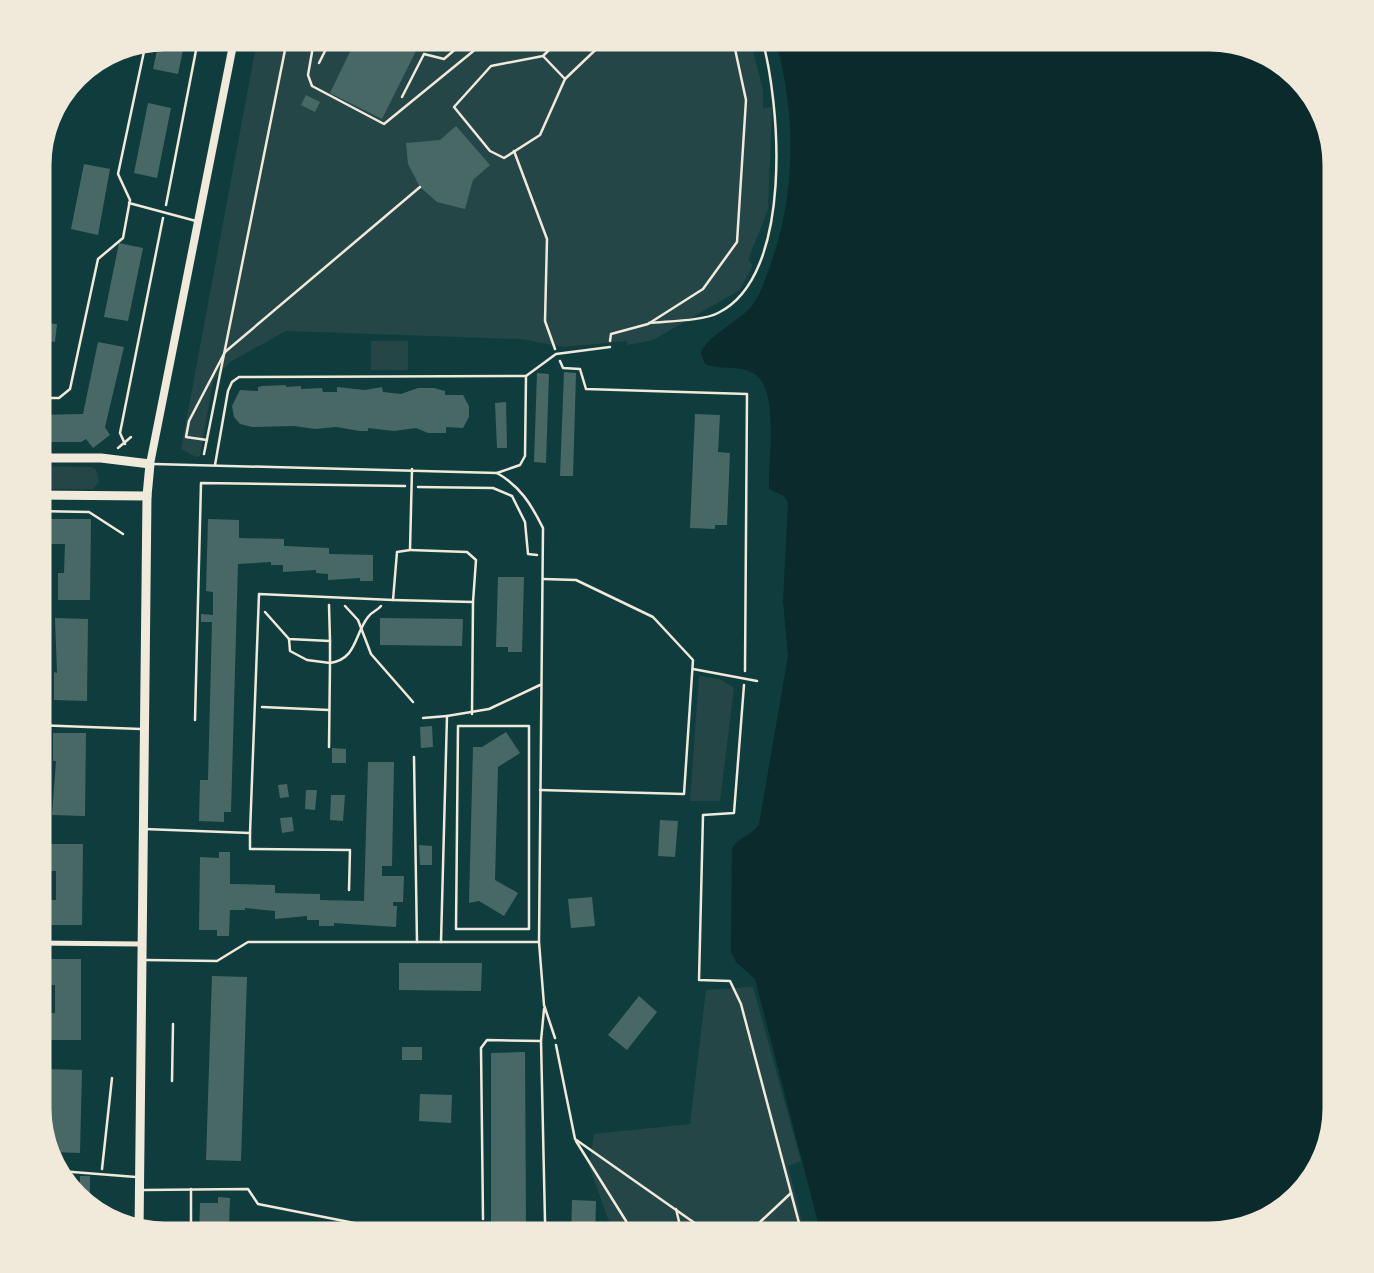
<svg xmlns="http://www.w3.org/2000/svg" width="1374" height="1273" font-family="'DM Sans',sans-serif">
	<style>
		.green { fill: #244646 }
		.water { fill: #0a2a2b }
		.building { fill: #486865 }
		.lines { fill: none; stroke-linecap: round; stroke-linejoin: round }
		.path { stroke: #f1e9da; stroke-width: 2.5 }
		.service { stroke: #f1e9da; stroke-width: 2.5 }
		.minor { stroke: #f1e9da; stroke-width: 5 }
		.secondary { stroke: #f1e9da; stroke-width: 8 }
		.primary { stroke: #f1e9da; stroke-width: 9 }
		.rim { fill: none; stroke: #f1e9da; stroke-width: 9 }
	</style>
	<rect width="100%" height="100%" fill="#0f3d3e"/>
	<g class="green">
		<path d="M258 35H749L763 90V108L772 107 768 210 748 260 753 265 740 290 653 340 627 345V341L564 347 521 339 286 331 230 362 213 381 200 456 196 457 181 449Z"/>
		<rect x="371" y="341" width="37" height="29"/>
		<path d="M35 466 91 467 96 469 99 482 93 489H35Z"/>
		<path d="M699 676 720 679 734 688 720 801H690Z"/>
		<path d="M753 987 801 1161 788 1166 806 1238H615L589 1166 594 1134 690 1124 706 990Z"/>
	</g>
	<path class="water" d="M774 35H1217L1301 73 1339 157V1108L1329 1158 1301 1200 1217 1238H822L755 979 736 962 731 952 732 850C737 836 752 837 759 824L788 656 783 601 788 503 784 496 769 489C768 461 780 387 753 373 738 365 720 370 705 364L701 354C705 336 743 320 754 303 762 291 766 277 771 263 797 190 796 109 774 35Z"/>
	<g class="building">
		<path d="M165 35H186L178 74 153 69 160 37Z"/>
		<path d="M358 35H424L382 119 330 93Z"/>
		<path d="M431 35H456L447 43Z"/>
		<path d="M456 35H469L462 42Z"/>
		<path d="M64 88 56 122 45 119 48 108Z"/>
		<path d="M306 95 320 102 315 112 301 105Z"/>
		<path d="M148 103 171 108 157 178 134 173Z"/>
		<path d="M456 126 490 165 473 180 465 209 437 202 420 187 408 164 406 143 440 140Z"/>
		<path d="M84 164 110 169 98 235 71 229Z"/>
		<path d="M35 189 40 190 36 208H35Z"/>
		<path d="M119 243 143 248 128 321 104 317Z"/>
		<path d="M35 322 57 324 55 342 35 339Z"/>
		<path d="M98 342 124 347 105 427 110 435 93 448 86 439 81 442H35V415L83 414Z"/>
		<path d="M564 372 576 373 573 476H560Z"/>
		<path d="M537 373 549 374 546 463 534 462Z"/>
		<path d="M286 385V387L301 386V389L322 388 323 392H337V387L365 390 382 387 383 392 401 394 418 388H434L445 391V395H463L469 406V417L463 428 446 427V433H428L416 428 394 431 368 428V431H360L336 427 315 429 294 426 252 427 240 424 234 417 232 406 240 390 258 391V387L263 386Z"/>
		<path d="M506 402 507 448H497L495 403Z"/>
		<path d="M695 414 720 415 718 452 730 453 727 525H715V529L690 528Z"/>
		<path d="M35 519H91L90 600H58V573H64L65 544H39V553H35Z"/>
		<path d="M208 519 239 520V538L284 539V546L329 548V554L373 555V581H360V578L328 580V574L316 573V570L283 572V565H271V562L238 564 231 812H224V822L199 821 200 780H208L212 622H201V614L213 615V592L206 591Z"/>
		<path d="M498 577H524L522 652H508V647H496Z"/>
		<path d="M55 618 88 619 87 701 54 700V672L57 673Z"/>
		<path d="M380 618 463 619 462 646 380 645Z"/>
		<path d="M432 726 433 747 421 748 420 727Z"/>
		<path d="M506 732 520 753 498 767 495 880 518 893 504 916 479 901 469 903 473 747H482Z"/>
		<path d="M53 733H86L85 816 52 815 56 761H53Z"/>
		<path d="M332 748 346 749V763H332Z"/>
		<path d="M368 762H394L392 866H382V876H404L403 902H393V906H397L396 927 334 923V926H319V920H307V916L275 919V911L245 908V910H230L229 936H217V930H199L200 857 219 858V852H230V884L275 885V893L320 894V900L364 901Z"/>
		<path d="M287 784 289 797 280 798 278 785Z"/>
		<path d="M306 790H317L315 810 305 809Z"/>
		<path d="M331 795H345L343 821 330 820Z"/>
		<path d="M292 817 294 831 282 833 280 818Z"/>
		<path d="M660 820 678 821 675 857 658 856Z"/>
		<path d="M50 844H83L82 925H35V899L56 900V871H50Z"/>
		<path d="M419 845 432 846V865H420Z"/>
		<path d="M592 897 595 926 571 928 568 899Z"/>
		<path d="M35 959H81V1040H50V1013H55V985H35Z"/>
		<path d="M399 963H482L481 991 399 990Z"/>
		<path d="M212 976 247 977 241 1161 206 1160Z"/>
		<path d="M639 996 657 1012 627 1050 608 1035Z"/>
		<rect x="402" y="1047" width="20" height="13"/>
		<path d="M525 1052 526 1226H491V1053Z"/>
		<path d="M48 1069 82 1070 80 1153 51 1152 47 1143 48 1124H51Z"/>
		<path d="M420 1094 452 1095 451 1123 419 1121Z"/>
		<path d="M80 1176H90V1211L80 1204Z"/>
		<path d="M218 1197 230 1198 229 1228 274 1229V1238H199L200 1203H218Z"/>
		<path d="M572 1200 596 1201 595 1238H571Z"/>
	</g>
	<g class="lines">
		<g class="path">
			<path d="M564 35 543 56 491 66 454 107 490 151 504 158 540 135 565 79 611 35"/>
			<path d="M543 56 565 79"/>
			<path d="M319 63 333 35"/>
			<path d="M402 97 424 54 444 59 472 35"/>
			<path d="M514 151 547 239 545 321 555 349"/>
			<path d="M166 205 199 35"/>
			<path d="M649 323C667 321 703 321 718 313 794 276 781 103 761 35"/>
			<path d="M610 341 611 334 648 324 703 289 737 242 746 100 732 35"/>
			<path d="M560 361 563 368 580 369 586 389 747 394 745 671"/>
			<path d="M207 440 186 437 189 421 225 352 420 187"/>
			<path d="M125 444 120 433 163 218"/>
			<path d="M118 448 131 437"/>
			<path d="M204 454 288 35"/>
			<path d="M418 487 493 488 512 496 525 522 528 554 537 555"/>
			<path d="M35 511 89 512 123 534"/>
			<path d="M345 606 358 620 371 654 413 702"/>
			<path d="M265 612 289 639 330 641 329 605"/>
			<path d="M289 639 290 651 307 660 330 663V641"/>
			<path d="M744 685 734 813 703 815 699 980 730 981 741 1004 803 1238"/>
			<path d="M262 707 329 710"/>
			<path d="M195 720 201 483 405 486"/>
			<path d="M458 726H529V929H456Z"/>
			<path d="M329 747 330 663C357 659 354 635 368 617 371 612 377 611 381 606"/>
			<path d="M556 1045 575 1139 716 1238"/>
			<path d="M172 1081 173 1024"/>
			<path d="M576 1141 626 1221 633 1238"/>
			<path d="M102 1169 112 1078"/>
			<path d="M676 1209 683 1238"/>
			<path d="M743 1238 791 1193"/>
		</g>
		<g class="service">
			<path d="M315 35 308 75 312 86 384 124 493 35"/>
			<path d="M129 203 196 221"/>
			<path d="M35 398H59L70 389 98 259 123 238 130 200 118 174 146 42"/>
			<path d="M154 464 497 473C520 486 531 504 543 528L539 942 544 1005 555 1038"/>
			<path d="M215 465 228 391 232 382 239 377 526 376"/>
			<path d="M497 473 520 465 525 456 526 376 556 354 610 347"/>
			<path d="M393 600 473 602 476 560 467 552 410 550"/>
			<path d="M693 669 757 681"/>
			<path d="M472 714 473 602"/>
			<path d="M423 718 447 716"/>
			<path d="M35 725 141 729"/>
			<path d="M414 757 417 942"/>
			<path d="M540 790 684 794 693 660 653 617 576 580 543 579"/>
			<path d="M144 829 250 833 259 594 393 600 397 552 410 550 412 469"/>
			<path d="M250 833V849L350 850 349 890"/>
			<path d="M441 942 447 716 489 709 540 685"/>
			<path d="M145 960 217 961 248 942H538"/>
			<path d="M541 1041 545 1221 549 1238"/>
			<path d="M60 1171 136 1177"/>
			<path d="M143 1190 248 1189 258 1204 415 1235 417 1238"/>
			<path d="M483 1219 481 1048 487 1040 541 1041 544 1009"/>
			<path d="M191 1238V1189"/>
		</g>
		<path class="minor" d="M35 943 141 944"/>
		<path class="secondary" d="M150 464 235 35"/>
		<g class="primary">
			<path d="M35 458H101L150 464 147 496 139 1233"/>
			<path d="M35 495 147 496"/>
		</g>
	</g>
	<path d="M0 0H1374V1273H0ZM165 47H1209A118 118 0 0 1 1327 165V1108A118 118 0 0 1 1209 1226H165A118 118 0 0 1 47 1108V165A118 118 0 0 1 165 47Z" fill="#f1e9da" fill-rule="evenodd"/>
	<path class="rim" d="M165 47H1209A118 118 0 0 1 1327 165V1108A118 118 0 0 1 1209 1226H165A118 118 0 0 1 47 1108V165A118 118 0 0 1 165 47Z"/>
</svg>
